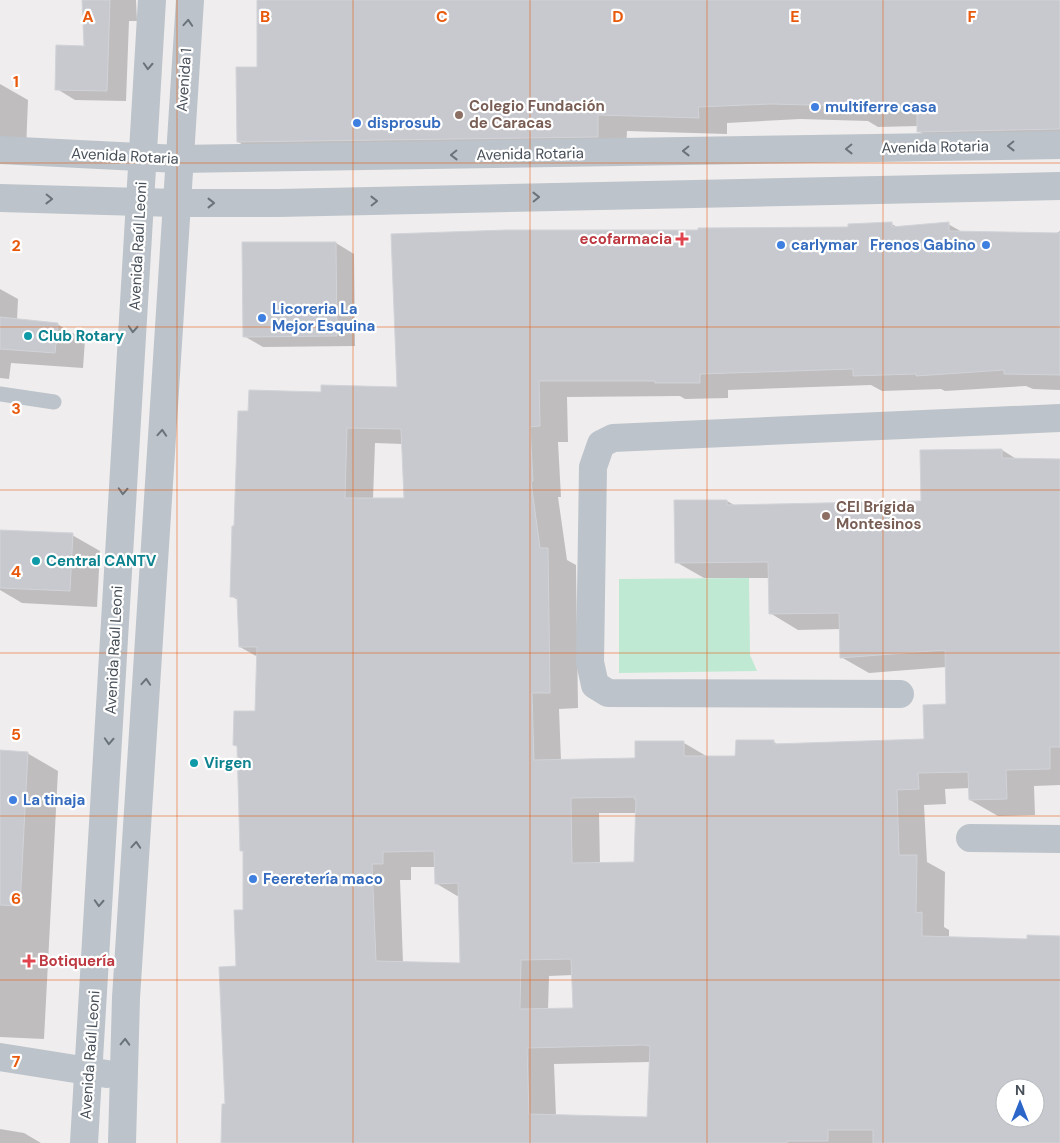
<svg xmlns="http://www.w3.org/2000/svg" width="1060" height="1143" font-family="'DM Sans',sans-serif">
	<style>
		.grass { fill: #bfe9d2 }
		.shadow { fill: #0003; fill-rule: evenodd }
		.building { fill: #c7c9cf; stroke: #d1d3d8; fill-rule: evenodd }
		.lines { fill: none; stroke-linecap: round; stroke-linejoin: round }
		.service { stroke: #bcc3ca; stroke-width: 15 }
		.minor { stroke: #bcc3ca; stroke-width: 28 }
		.tertiary { stroke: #bcc3ca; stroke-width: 28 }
		.oneway { stroke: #6a727a }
		.grid { fill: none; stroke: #e8590c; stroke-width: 1; stroke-opacity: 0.55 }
		.shop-dot { fill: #3f7fe0; stroke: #fff; stroke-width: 2 }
		.education-dot { fill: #8d6e63; stroke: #fff; stroke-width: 2 }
		.health-dot { fill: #e0444e; stroke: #fff; stroke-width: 2 }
		.culture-dot { fill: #0f9aa8; stroke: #fff; stroke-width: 2 }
		.labels { text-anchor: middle; stroke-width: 4.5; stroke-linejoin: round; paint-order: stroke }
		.street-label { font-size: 15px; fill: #474f58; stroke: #fff }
		.education-label { font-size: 15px; font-weight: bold; fill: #785e54; stroke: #fff; text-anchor: start }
		.shop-label { font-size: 15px; font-weight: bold; fill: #366cbe; stroke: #fff; text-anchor: start }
		.health-label { font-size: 15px; font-weight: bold; fill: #be3a42; stroke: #fff; text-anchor: end }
		.culture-label { font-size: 15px; font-weight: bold; fill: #0d838f; stroke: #fff; text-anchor: start }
		.grid-label { font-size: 16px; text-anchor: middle; font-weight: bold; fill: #e8590c; stroke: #fff; stroke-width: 4.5; stroke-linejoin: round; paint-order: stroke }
	</style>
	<rect width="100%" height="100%" fill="#efeded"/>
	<path class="grass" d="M749 578 750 655 757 671 619 673V579Z"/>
	<g class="shadow">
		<path d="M83 0H136L137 21H129L126 101 75 100 57 89 85 47Z"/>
		<path d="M258 0H1060V145L947 147 918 131V126L878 127 868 121 800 119 727 123V134L627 131 626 152 267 158 238 142 258 68Z"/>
		<path d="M0 84 28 100 26 150 0 151Z"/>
		<path d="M891 224 898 227 948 224 964 233 1055 234 1060 231V390L1033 389 1026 386 945 391 941 389 882 391 871 385 728 390V398L685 399 680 396 567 397 568 442H558L561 497H558L567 560 576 565 578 708 559 709 561 761 636 759 684 743 708 757H737L774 742 780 746 925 740 947 705 946 667 869 673 841 657V629L798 630 770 613 769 578H704L676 562 727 501 736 506 922 503 1002 450 1018 460 1060 461V785L1034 786 1035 815 998 816 970 800 969 788 945 789 946 804 924 805 927 862 945 872 944 927 949 930V938L1028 940 1060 937V1143H223L237 967 244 911 245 852 241 850 239 747 235 745 256 713 258 657 240 647 238 600 231 596 236 528 250 412 322 393 398 389 699 231 849 228ZM375 443 403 444 406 499H373ZM599 813H637L635 864H600ZM411 867H436L437 884 459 897 461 965 403 963 400 880H411ZM573 975 574 1010H548L549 976ZM650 1062 648 1118 556 1116 554 1064ZM1005 1088H1035V1118H1005Z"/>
		<path d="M336 243 354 254 355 346 263 347 244 336Z"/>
		<path d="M0 289 18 299 17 320 57 324 85 340 83 368 11 363 9 379 0 378Z"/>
		<path d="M0 531 72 535 100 551 97 607 22 603 0 590Z"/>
		<path d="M0 752 27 753 58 771 44 1039 0 1037Z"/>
		<path d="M0 1129 24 1133 41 1143H0Z"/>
	</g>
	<g class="building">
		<path d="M82 0H110L107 91 55 90 56 45 84 46Z"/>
		<path d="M257 0H1060V129L917 132V109L849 111 848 106 771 104 698 107 699 118 598 115V137L237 142 236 67H257Z"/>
		<path d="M892 222V227L949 222V231L1060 233V375L1004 374V370L916 376V374L853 376V369L700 374V383H655V381H539L540 426 530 427 533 481 531 482 540 548H548L550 693H532L534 760 635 758V741H684V756H735L736 740H774V744L924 739 923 705 946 704 945 650 840 658 839 613 769 614 768 562 675 563 674 500H727V505L921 501 920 450 1002 449V458L1060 459V747H1050V769L1006 770 1007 799 969 800 968 772 918 773 919 789 897 790 899 855H917L916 913 922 912V936L1027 939V935L1060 936V1143H873V1130H828V1141H787V1143H221L222 1104H225L219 967 236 966 234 910H243V851H240L237 746 233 745 234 711H255L257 647H239L237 597H230L232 526H234L238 411H248L249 390 321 392V385L397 387 391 234 507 230H698V228L848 227V224ZM347 428 401 429 404 498H345ZM635 797 634 799H636L634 862 572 863 571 798ZM434 851 435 884 458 883 460 963 376 961 372 864H383V852ZM571 959 573 1008 520 1009 521 960ZM644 1045 650 1046 647 1117 529 1114 527 1048ZM1005 1088H1035V1118H1005Z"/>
		<path d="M242 242H336L337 336 243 337Z"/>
		<path d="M0 317 58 323 55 353 0 349Z"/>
		<path d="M0 530 73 533 70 591 0 588Z"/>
		<path d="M0 750 28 752 20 906 0 905Z"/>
	</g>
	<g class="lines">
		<path class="service" d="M0 394 54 402"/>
		<g class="minor">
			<path d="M900 694 608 693 595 685 590 662 593 467 601 444 613 438 1060 418"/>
			<path d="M970 838 1060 839"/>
			<path d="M0 1057 107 1074"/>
			<path d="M84 1143 152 0"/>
			<path d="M122 1143 126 998 190 0"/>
		</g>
		<g class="tertiary">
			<path d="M0 150 178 159 1060 145"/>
			<path d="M0 198 176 203H278L1060 186"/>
		</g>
	</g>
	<defs><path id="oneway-chevron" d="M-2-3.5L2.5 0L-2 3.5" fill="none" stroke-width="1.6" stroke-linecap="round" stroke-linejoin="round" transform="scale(1.25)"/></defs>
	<g class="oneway">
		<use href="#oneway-chevron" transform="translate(188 23) rotate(-86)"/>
		<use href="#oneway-chevron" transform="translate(148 66) rotate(93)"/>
		<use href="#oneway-chevron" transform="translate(1011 146) rotate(179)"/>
		<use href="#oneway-chevron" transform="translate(849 149) rotate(179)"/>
		<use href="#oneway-chevron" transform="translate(686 151) rotate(179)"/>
		<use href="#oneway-chevron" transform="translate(454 155) rotate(179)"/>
		<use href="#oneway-chevron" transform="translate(536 197) rotate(-1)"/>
		<use href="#oneway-chevron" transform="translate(49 199) rotate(1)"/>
		<use href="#oneway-chevron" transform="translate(374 201) rotate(-1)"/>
		<use href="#oneway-chevron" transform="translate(211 203)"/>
		<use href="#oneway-chevron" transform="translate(133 329) rotate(93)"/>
		<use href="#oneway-chevron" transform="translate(162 433) rotate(-86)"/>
		<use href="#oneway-chevron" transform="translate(123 491) rotate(93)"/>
		<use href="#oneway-chevron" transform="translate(146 682) rotate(-86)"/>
		<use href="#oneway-chevron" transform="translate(109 741) rotate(93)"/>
		<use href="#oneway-chevron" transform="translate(136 845) rotate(-86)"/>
		<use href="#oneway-chevron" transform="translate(99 903) rotate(93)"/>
		<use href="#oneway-chevron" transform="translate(125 1042) rotate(-88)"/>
	</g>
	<path class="grid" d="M177 0V1143M353 0V1143M530 0V1143M707 0V1143M883 0V1143M0 163H1060M0 327H1060M0 490H1060M0 653H1060M0 816H1060M0 980H1060"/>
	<g class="shop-dot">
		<circle cx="815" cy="107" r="5"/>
		<circle cx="357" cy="123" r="5"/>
		<circle cx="781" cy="245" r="5"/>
		<circle cx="986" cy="245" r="5"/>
		<circle cx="262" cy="318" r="5"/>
		<circle cx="13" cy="800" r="5"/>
		<circle cx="253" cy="879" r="5"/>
	</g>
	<g class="education-dot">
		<circle cx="459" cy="115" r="5"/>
		<circle cx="826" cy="516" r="5"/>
	</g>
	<g class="health-dot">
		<path d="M679.5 231.5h5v5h5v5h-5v5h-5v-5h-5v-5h5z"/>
		<path d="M26.5 953.5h5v5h5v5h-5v5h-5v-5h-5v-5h5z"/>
	</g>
	<g class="culture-dot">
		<circle cx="28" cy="336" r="5"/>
		<circle cx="36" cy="561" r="5"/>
		<circle cx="194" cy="763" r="5"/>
	</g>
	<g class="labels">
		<g class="street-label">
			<text transform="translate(184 80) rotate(-86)" y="5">Avenida 1</text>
			<text transform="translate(935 147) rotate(-1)" y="5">Avenida Rotaria</text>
			<text transform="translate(530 154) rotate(-1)" y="5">Avenida Rotaria</text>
			<text transform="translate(125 156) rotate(3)" y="5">Avenida Rotaria</text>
			<text transform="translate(138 246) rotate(-87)" y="5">Avenida Raúl Leoni</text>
			<text transform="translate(114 650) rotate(-87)" y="5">Avenida Raúl Leoni</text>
			<text transform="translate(90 1055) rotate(-86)" y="5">Avenida Raúl Leoni</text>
		</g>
		<g class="education-label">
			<text x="469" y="111">Colegio Fundación<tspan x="469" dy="17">de Caracas</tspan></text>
			<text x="836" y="512">CEI Brígida<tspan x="836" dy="17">Montesinos</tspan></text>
		</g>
		<g class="shop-label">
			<text x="825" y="112">multiferre casa</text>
			<text x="367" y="128">disprosub</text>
			<text x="791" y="250">carlymar</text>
			<text x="976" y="250" text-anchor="end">Frenos Gabino</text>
			<text x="272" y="314">Licoreria La<tspan x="272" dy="17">Mejor Esquina</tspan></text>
			<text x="23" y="805">La tinaja</text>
			<text x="263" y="884">Feeretería maco</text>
		</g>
		<g class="health-label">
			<text x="672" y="244">ecofarmacia</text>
			<text x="39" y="966" text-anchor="start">Botiquería</text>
		</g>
		<g class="culture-label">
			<text x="38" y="341">Club Rotary</text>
			<text x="46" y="566">Central CANTV</text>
			<text x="204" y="768">Virgen</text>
		</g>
	</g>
	<g class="grid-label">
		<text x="88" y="22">A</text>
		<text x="265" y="22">B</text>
		<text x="442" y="22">C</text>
		<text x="618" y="22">D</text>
		<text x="795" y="22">E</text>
		<text x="972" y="22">F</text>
		<text x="16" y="87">1</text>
		<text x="16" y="251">2</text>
		<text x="16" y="414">3</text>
		<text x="16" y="577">4</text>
		<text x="16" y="740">5</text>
		<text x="16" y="904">6</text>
		<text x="16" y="1067">7</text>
	</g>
	<g transform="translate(1020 1103)"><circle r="24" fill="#ffffff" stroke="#b5b9bc"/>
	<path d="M0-4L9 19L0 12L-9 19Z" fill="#2d66c9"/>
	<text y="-8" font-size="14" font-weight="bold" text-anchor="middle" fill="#474f58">N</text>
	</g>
</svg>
